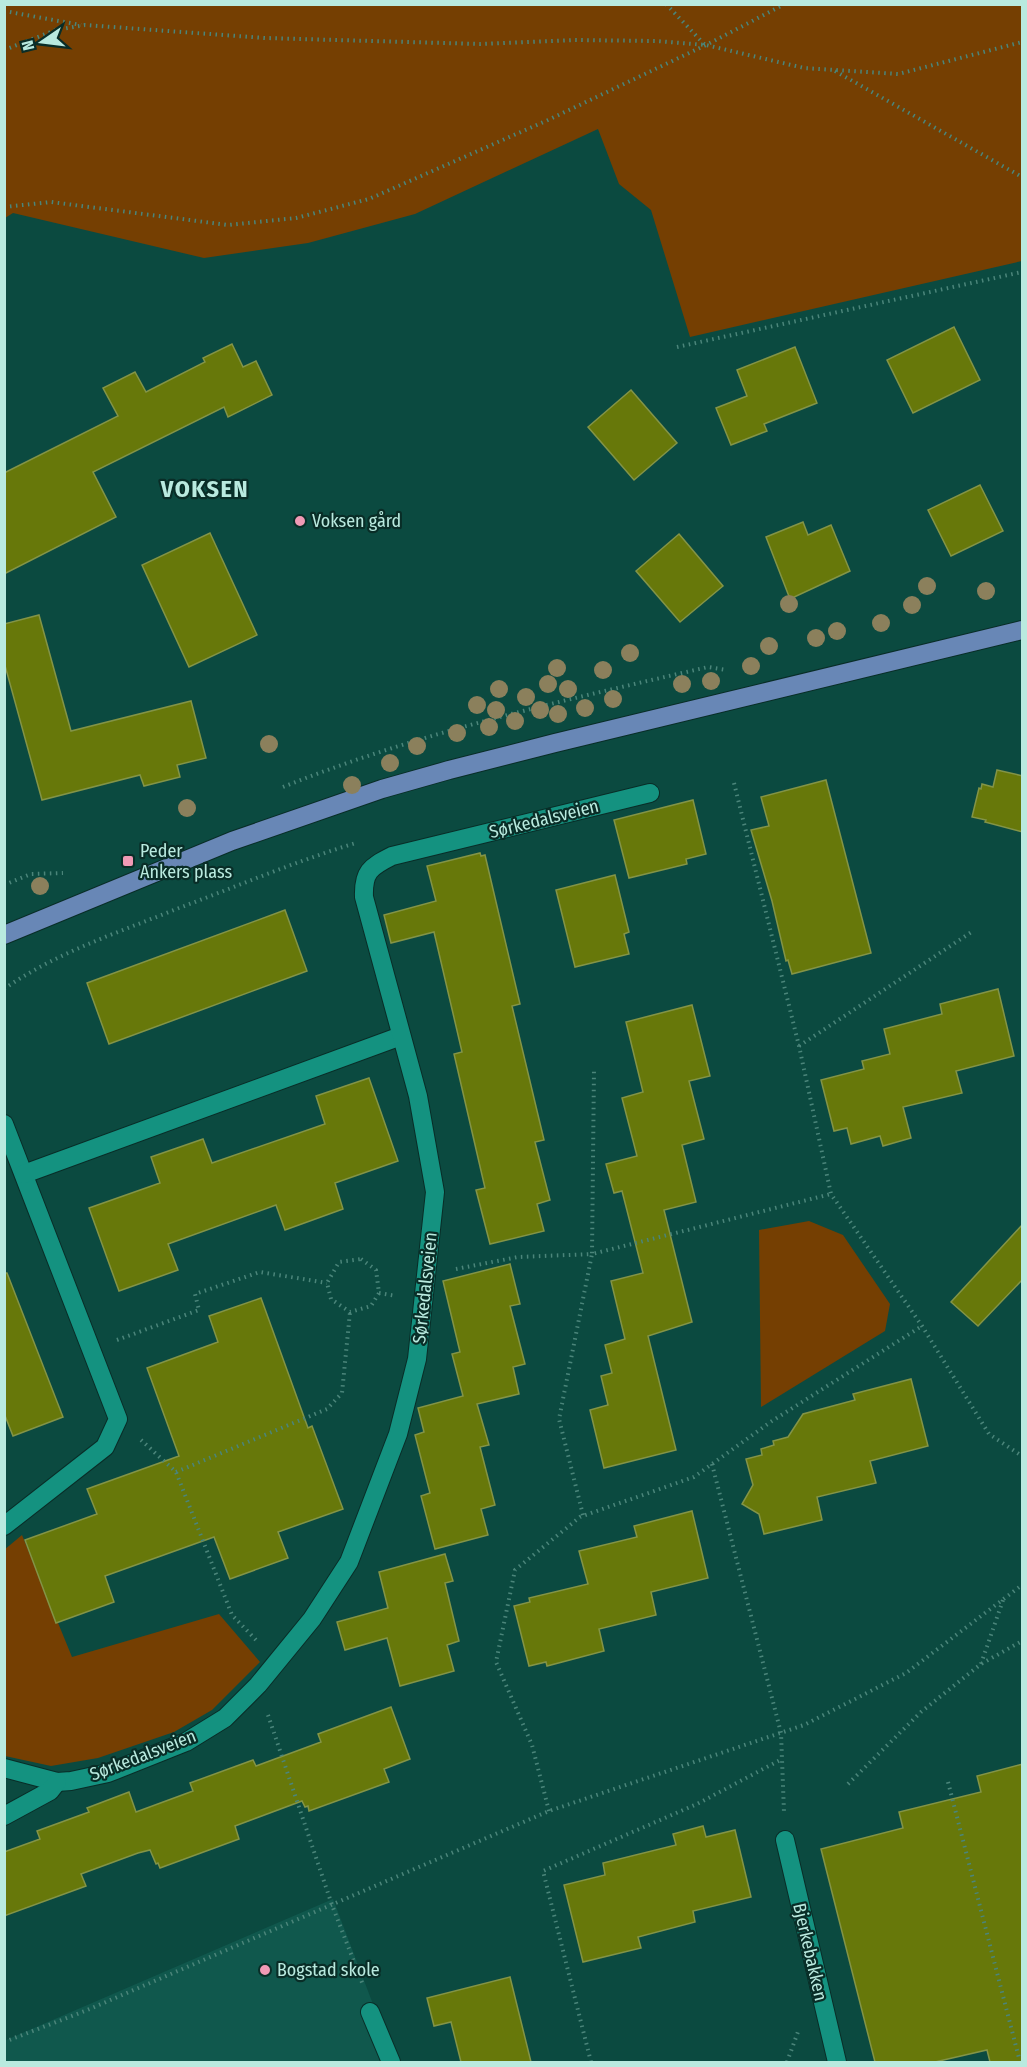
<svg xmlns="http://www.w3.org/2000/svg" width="1027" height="2067" font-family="'Fira Sans Condensed',sans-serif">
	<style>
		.built { fill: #10584d }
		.green { fill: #753f02 }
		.building { fill: #67780a; stroke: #839447; stroke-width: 1.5 }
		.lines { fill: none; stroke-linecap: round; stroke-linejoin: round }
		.minor-casing { stroke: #092d27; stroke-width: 20 }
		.major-casing { stroke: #092d27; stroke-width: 20 }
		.path { stroke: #4b857a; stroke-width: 4; stroke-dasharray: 1.5 4.5; stroke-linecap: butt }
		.minor { stroke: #149280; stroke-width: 18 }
		.major { stroke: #6887b6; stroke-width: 18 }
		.tree { fill: #8b805c }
		.poi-dot { fill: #f09ab5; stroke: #092d27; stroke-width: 2 }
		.labels { text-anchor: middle; stroke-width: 4.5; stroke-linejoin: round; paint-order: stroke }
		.poi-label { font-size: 18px; fill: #b9eadf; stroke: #092d27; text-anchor: start }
		.street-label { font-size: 18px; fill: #b9eadf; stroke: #092d27 }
		.district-label { font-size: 24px; font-weight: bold; letter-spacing: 1.5px; fill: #b9eadf; stroke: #092d27 }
	</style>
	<rect width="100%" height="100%" fill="#0b4a40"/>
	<path class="built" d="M333 1899 395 2062H5L4 2041Z"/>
	<g class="green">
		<path d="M5 4 1022 5V261L690 337 651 210 619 184 598 129 415 214 308 243 204 258 13 213 5 218Z"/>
		<path d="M809 1221 843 1235 890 1304 885 1331 761 1407 759 1230Z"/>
		<path d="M22 1535 72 1657 219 1614 260 1662 212 1710 174 1732 98 1758 51 1766 5 1756 4 1550Z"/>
	</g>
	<g class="building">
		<path d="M954 327 980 380 913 413 887 360Z"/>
		<path d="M232 344 243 367 256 361 272 395 228 417 224 407 93 472 116 517 4 574V473L118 416 103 388 135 372 146 392 205 362 203 358Z"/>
		<path d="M795 347 817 403 764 424 767 431 731 445 716 408 747 396 737 370Z"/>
		<path d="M631 390 677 443 634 480 588 427Z"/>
		<path d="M980 485 1003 531 951 556 928 510Z"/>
		<path d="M803 522 808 535 831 525 850 571 790 599 766 537Z"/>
		<path d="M210 533 257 635 189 667 142 565Z"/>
		<path d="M679 534 723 586 680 622 636 571Z"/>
		<path d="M39 615 71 731 191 701 206 758 177 765 180 777 144 786 140 775 42 800 4 662V624Z"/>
		<path d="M997 770 1023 776V832L985 822 986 820 972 817 979 788 981 789 982 784 993 787Z"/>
		<path d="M826 780 871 953 792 974 788 960 786 961 772 901 751 830 769 826 761 797Z"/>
		<path d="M693 800 706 854 686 859 687 864 629 878 614 820Z"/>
		<path d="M480 853 481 856 485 855 520 1004 512 1006 544 1140 535 1142 550 1200 537 1204 544 1231 490 1244 476 1190 485 1188 454 1054 462 1052 434 932 391 943 384 915 436 901 427 866Z"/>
		<path d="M615 875 629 932 624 934 629 954 575 967 556 890Z"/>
		<path d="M285 910 307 971 109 1044 87 983Z"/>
		<path d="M998 989 1014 1056 956 1071 962 1093 903 1107 911 1138 883 1146 880 1136 851 1144 847 1128 834 1131 821 1080 864 1069 862 1061 890 1054 884 1029 942 1014 940 1004Z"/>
		<path d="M692 1005 710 1076 689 1081 704 1139 682 1145 696 1202 664 1210 692 1322 648 1336 676 1450 604 1468 590 1410 608 1405 601 1376 612 1373 605 1345 625 1339 611 1281 643 1273 622 1191 614 1193 606 1164 637 1156 622 1098 643 1092 626 1022Z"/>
		<path d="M369 1078 398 1161 335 1183 343 1209 285 1230 276 1205 168 1244 178 1270 119 1291 89 1208 160 1183 151 1157 203 1139 212 1163 325 1124 316 1096Z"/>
		<path d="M1023 1224V1279L978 1326 951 1302Z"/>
		<path d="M510 1264 520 1304 510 1306 525 1364 513 1367 519 1394 477 1404 489 1445 480 1447 495 1505 481 1509 488 1535 435 1549 421 1496 430 1493 415 1435 424 1432 418 1408 463 1396 452 1354 460 1352 443 1281Z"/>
		<path d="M4 1273H7L63 1417 13 1436 4 1413Z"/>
		<path d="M261 1298 308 1428 312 1426 343 1509 278 1532 288 1558 230 1579 214 1537 105 1576 114 1602 56 1623 25 1540 97 1514 87 1489 179 1456 147 1368 218 1342 209 1316Z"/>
		<path d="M911 1379 928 1446 870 1461 876 1483 817 1497 822 1520 764 1534 759 1514 742 1504 753 1485 746 1459 762 1455 761 1449 774 1445 773 1441 788 1437 803 1414 855 1400 853 1394Z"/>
		<path d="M692 1511 708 1578 651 1592 656 1615 599 1629 604 1651 547 1666 546 1662 529 1666 514 1606 530 1602 529 1598 588 1584 579 1551 637 1537 634 1526Z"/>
		<path d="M445 1554 453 1581 445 1583 459 1641 447 1645 454 1671 400 1686 387 1638 345 1650 337 1622 388 1608 379 1572Z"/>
		<path d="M391 1707 410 1759 384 1769 389 1782 309 1811 308 1806 305 1807 302 1801 235 1826 239 1839 160 1868 158 1863 156 1864 150 1850 138 1853 81 1874 86 1886 4 1916V1852L40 1839 37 1831 89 1812 87 1808 129 1792 136 1812 193 1791 190 1783 253 1760 256 1766 321 1742 318 1734Z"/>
		<path d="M1023 1764V2062H990L987 2050 935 2062H875L821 1849 903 1828 899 1812 981 1792 977 1776Z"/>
		<path d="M703 1826 706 1837 735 1830 751 1897 693 1911 695 1922 638 1937 641 1948 583 1962 564 1885 605 1875 603 1863 676 1845 673 1834Z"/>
		<path d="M510 1977 531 2062H461L451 2022 434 2026 427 1998Z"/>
	</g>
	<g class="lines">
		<defs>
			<g id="minor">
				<path d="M4 1124 118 1419 105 1447 4 1526"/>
				<path d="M24 1174 401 1036"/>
				<path d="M4 1768 57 1782 71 1781 108 1773 186 1742 225 1718 258 1685 312 1619 349 1562 398 1434 417 1359 435 1192 418 1096 364 897C363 872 370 867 392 856L650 793"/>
				<path d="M4 1816 50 1791 57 1782"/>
				<path d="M785 1840 837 2062"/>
				<path d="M370 2012 391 2062"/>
			</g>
			<path id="major" d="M4 935 232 841 382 789 449 770 555 743 1022 630"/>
		</defs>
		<use href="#minor" class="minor-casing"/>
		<use href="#major" class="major-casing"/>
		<g class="path">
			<path d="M666 4 705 45"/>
			<path d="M4 11 81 25"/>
			<path d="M4 50 56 30 85 25 265 38 480 44 574 40 656 41 706 45 804 68 898 74 1022 42"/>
			<path d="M835 71 1022 177"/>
			<path d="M4 207 51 202 228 225 296 218 369 199 548 120 706 45 785 4"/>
			<path d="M677 347 1022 272"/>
			<path d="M734 783 799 1046 831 1194 922 1326 989 1434 1022 1456"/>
			<path d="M283 787C420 732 565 700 708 667L727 670"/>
			<path d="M4 885 31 874 63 873"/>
			<path d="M4 989C57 952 120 932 179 908 238 886 296 861 356 843"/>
			<path d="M799 1046 973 931"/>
			<path d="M361 1259 376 1270 379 1293 371 1306 350 1312 331 1299 327 1283 339 1262Z"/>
			<path d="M456 1269 518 1257 592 1254 594 1068"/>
			<path d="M379 1293 396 1296"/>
			<path d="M117 1340 199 1310 195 1294 260 1272 327 1283"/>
			<path d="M141 1440 176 1472 232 1615 258 1642"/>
			<path d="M712 1464 781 1733 784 1812"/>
			<path d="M176 1472 327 1409 342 1393 350 1312"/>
			<path d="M583 1515 559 1419 592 1254 831 1194"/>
			<path d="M981 1664 1003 1600"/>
			<path d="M268 1715 332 1905 363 1985"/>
			<path d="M948 1782 1020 2062"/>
			<path d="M848 1784 921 1712 981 1664 1022 1641"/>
			<path d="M549 1811 532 1745 496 1662 515 1570 580 1517 694 1477 772 1421 922 1326"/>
			<path d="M4 2042 85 2011 549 1811 804 1725 906 1673 1022 1585"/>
			<path d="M591 2062 543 1871 697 1804 782 1759"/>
			<path d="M787 2062 799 2029"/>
		</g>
		<use href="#minor" class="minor"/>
		<use href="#major" class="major"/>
	</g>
	<g class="tree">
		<circle cx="927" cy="586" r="9"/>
		<circle cx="986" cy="591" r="9"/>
		<circle cx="789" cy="604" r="9"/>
		<circle cx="912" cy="605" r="9"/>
		<circle cx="881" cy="623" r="9"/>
		<circle cx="837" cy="631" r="9"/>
		<circle cx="816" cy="638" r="9"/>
		<circle cx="769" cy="646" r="9"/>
		<circle cx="630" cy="653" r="9"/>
		<circle cx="751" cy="666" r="9"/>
		<circle cx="557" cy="668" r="9"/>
		<circle cx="603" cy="670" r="9"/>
		<circle cx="711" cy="681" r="9"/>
		<circle cx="548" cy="684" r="9"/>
		<circle cx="682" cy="684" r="9"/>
		<circle cx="499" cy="689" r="9"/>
		<circle cx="568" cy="689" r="9"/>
		<circle cx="526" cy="697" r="9"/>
		<circle cx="613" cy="699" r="9"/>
		<circle cx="477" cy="705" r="9"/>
		<circle cx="585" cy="708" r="9"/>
		<circle cx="496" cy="710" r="9"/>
		<circle cx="540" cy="710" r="9"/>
		<circle cx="558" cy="714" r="9"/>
		<circle cx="515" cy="721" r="9"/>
		<circle cx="489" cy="727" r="9"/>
		<circle cx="457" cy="733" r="9"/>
		<circle cx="269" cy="744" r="9"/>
		<circle cx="417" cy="746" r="9"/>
		<circle cx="390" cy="763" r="9"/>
		<circle cx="352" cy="785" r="9"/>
		<circle cx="187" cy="808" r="9"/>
		<circle cx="40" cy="886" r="9"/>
	</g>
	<g class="poi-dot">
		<circle cx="300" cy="521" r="6"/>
		<rect x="122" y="855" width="12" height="12" rx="3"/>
		<circle cx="265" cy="1970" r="6"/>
	</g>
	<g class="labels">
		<g class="poi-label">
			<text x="312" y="527">Voksen gård</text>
			<text x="140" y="857">Peder<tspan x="140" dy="21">Ankers plass</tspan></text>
			<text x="277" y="1976">Bogstad skole</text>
		</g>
		<g class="street-label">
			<text transform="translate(544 819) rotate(-14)" y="6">Sørkedalsveien</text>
			<text transform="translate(425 1288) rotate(-84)" y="6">Sørkedalsveien</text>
			<text transform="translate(143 1755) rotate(-21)" y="6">Sørkedalsveien</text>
			<text transform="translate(810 1952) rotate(77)" y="6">Bjerkebakken</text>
		</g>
		<g class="district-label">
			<text x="205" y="497">VOKSEN</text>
		</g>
	</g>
	<rect width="1027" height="2067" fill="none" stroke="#b9eadf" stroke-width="12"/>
	<g transform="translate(42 42) rotate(256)" stroke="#092d27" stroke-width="4.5" paint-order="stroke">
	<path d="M0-4.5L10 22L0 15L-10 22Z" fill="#b9eadf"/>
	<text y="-9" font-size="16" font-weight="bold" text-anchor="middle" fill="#b9eadf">N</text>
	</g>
</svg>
